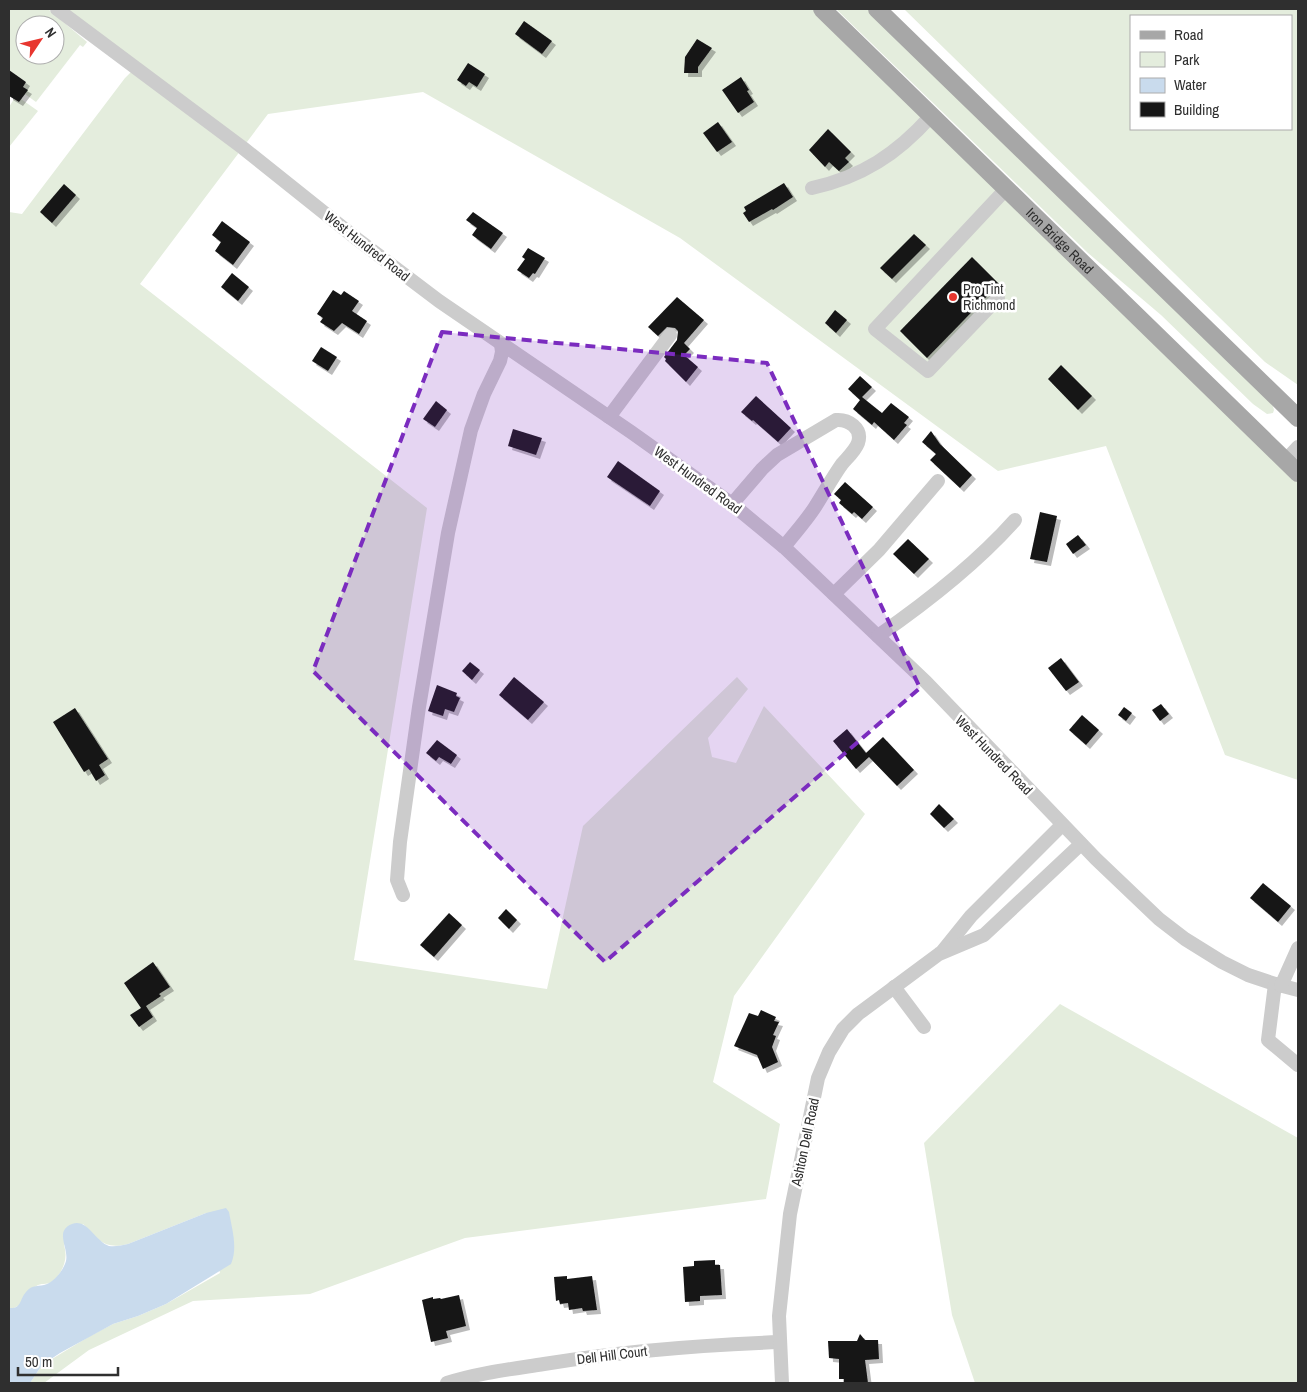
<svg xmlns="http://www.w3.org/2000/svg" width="1307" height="1392" font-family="'Archivo Narrow',sans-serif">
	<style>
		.green { fill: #e4eddd; fill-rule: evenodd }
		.water { fill: #c9dbed }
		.building { fill: #161616; filter: url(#shadow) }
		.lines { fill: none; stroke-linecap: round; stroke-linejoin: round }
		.minor { stroke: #ccc; stroke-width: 14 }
		.major { stroke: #a7a7a7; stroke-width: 18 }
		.marked { fill: #7b2cbf; fill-opacity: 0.2; stroke: #7b2cbf; stroke-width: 4; stroke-dasharray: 10 6; stroke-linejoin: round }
		.poi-dot { fill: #e8362f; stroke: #fff; stroke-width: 2 }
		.labels { text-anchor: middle; stroke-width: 5; stroke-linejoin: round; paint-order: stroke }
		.street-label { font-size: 14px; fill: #2f2f2f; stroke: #fff }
		.poi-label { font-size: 14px; fill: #2f2f2f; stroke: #fff; text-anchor: start }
	</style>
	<defs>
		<filter id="shadow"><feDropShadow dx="4" dy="4" stdDeviation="0" flood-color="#0004"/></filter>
	</defs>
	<rect width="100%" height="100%" fill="#fff"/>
	<g class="green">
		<path d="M9 9H48L87 42 83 47 80 45 36 102 25 94 27 90 23 87 26 82 9 70ZM25 25H55V55H25Z"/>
		<path d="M58 9H818L1298 474V780L1225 755 1106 446 998 471 680 238 423 92 268 114 140 284 427 508 354 960 547 989 583 826 737 677 748 689 708 738 712 757 736 763 764 706 865 814 734 996 713 1082 780 1124 766 1199 465 1238 310 1294 193 1301 89 1350 44 1383H30L42 1365 90 1336 113 1324 138 1316 166 1304 220 1273 206 1213 128 1244C105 1250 98 1240 83 1224L64 1245C68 1258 64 1271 53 1281 48 1285 43 1283 38 1285 31 1289 22 1298 20 1305L14 1308H9V212L22 214 125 78 136 67Z"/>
		<path d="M836 9H871L1271 400 1274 410 1273 413 1267 414 1253 404 1161 315 1088 253Z"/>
		<path d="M904 9H1298V385L1265 362ZM1131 16H1291V129H1131Z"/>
		<path d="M14 99 19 102 21 99 38 111 9 147V107Z"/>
		<path d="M1060 1004 1298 1138V1383H975L952 1315 924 1143Z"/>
	</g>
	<path class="water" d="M226 1208 229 1212C232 1229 238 1248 231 1264L166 1304 138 1316 113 1324 60 1353 42 1365 30 1383H9V1308C22 1309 19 1300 26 1292 32 1284 39 1287 47 1284 55 1281 64 1269 66 1261 69 1248 54 1231 72 1224 87 1218 96 1242 109 1246 116 1247 122 1245 128 1244L206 1213Z"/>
	<g class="building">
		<path d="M524 21 552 41 542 54 515 34Z"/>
		<path d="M697 39 712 48 698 67V73H684L685 57Z"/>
		<path d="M468 63 485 74 477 87 469 82 466 86 457 80Z"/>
		<path d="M9 70 26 82 23 87 28 90 19 102 9 96Z"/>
		<path d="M741 77 749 90 747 91 754 102 738 113 722 90Z"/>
		<path d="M718 122 732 142 717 152 703 133Z"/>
		<path d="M828 129 851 152 845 158 849 162 839 171 829 162 825 167 809 150Z"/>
		<path d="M784 183 793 197 773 210 772 209 749 222 743 213 746 211 744 207Z"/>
		<path d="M64 184 76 195 52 223 40 212Z"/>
		<path d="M473 212 503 233 491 249 472 235 477 228 466 220Z"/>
		<path d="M222 221 250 242 233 265 215 251 221 242 212 235Z"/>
		<path d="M914 234 926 245 892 279 880 268Z"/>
		<path d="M528 248 545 258 535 274 533 273 529 278 517 270 525 259 522 257Z"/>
		<path d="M972 257 999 284 927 358 900 331Z"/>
		<path d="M232 273 249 287 238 301 221 287Z"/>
		<path d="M333 290 341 295 344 291 359 301 352 311 367 321 359 334 342 323 334 331 320 322 323 318 317 314Z"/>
		<path d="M677 297 704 320 684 343 690 349 684 355 698 367 686 382 665 361 666 359 664 357 677 340 678 331 675 328 667 327 658 336 648 327Z"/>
		<path d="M835 310 847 320 836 333 825 323Z"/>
		<path d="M321 347 337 357 328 371 312 361Z"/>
		<path d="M1061 365 1092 396 1078 410 1048 379Z"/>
		<path d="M860 376 872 387 862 397 882 413 891 403 909 417 904 423 907 425 894 440 874 422 872 425 853 409 860 400 848 389Z"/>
		<path d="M756 396 791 428 778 442 753 420 752 421 741 412Z"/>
		<path d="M436 401 447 410 435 427 423 419Z"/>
		<path d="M513 429 542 438 536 455 508 446Z"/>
		<path d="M931 431 940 444 972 475 960 488 930 460 936 454 922 442Z"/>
		<path d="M618 461 660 491 650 506 607 477Z"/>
		<path d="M845 482 873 507 862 519 854 512 852 514 839 503 841 500 834 494Z"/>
		<path d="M1040 512 1057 516 1047 562 1030 559Z"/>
		<path d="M1078 535 1086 545 1073 554 1066 544Z"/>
		<path d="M908 539 929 559 914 574 893 554Z"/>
		<path d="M1061 658 1079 682 1066 691 1048 668Z"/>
		<path d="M470 662 480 670 472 680 462 671Z"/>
		<path d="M514 677 544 702 528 720 499 695Z"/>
		<path d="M437 685 457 693 456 696 460 698 454 712 445 709 443 716 428 711Z"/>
		<path d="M1161 704 1169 714 1160 721 1152 710Z"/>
		<path d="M1124 707 1132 713 1126 721 1118 715Z"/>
		<path d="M75 708 108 759 99 765 105 775 96 781 89 769 84 772 53 722Z"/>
		<path d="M1082 715 1099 730 1086 745 1069 730Z"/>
		<path d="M847 729 866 753 883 737 914 770 897 786 869 757 856 769 833 741Z"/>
		<path d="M437 740 457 755 451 764 439 757 436 761 426 753Z"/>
		<path d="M939 804 954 819 944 828 930 814Z"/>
		<path d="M1263 883 1291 906 1278 922 1250 898Z"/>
		<path d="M506 909 517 920 509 929 498 918Z"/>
		<path d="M449 913 462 925 434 957 420 945Z"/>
		<path d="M153 962 170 987 159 994 161 996 146 1006 153 1017 139 1027 130 1015 141 1008 124 983Z"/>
		<path d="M761 1010 776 1017 774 1021 779 1022 773 1035 776 1036 772 1047 778 1062 763 1069 757 1055 734 1046 749 1013 758 1016Z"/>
		<path d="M715 1260V1265H720L722 1295 700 1296V1301L685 1302 683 1267 694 1266V1261Z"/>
		<path d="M567 1276V1279L592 1276 597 1310 583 1311 582 1308 569 1310 568 1303 560 1304 559 1300 556 1301 554 1277Z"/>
		<path d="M459 1295 466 1326 446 1331 448 1338 431 1342 422 1300 433 1297V1299L440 1298 441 1299Z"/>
		<path d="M860 1334 865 1340H878L879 1359 865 1360 868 1383H844V1379H839V1359L829 1358 828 1341H857Z"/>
	</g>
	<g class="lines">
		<g class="minor">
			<path d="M57 9 243 148 357 239 439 301 631 432 732 504 784 547 926 682 1096 859 1159 919 1185 939 1222 962 1248 975 1275 984 1298 990"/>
			<path d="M812 188C862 177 897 154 931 116"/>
			<path d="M998 298 928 371 875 329 1006 189"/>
			<path d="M609 417 670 335"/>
			<path d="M1286 460 1298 447"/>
			<path d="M732 504 762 469 777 455 836 420C848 419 863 428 858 443 855 451 847 458 842 464 832 478 824 493 815 507 806 521 794 534 784 547"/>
			<path d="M834 594 879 550 938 481"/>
			<path d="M878 636C927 602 975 565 1015 520"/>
			<path d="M403 895 397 880 400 842 419 707 448 533 471 430 484 394 500 361 502 352 501 344"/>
			<path d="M942 952 971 916 1062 825"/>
			<path d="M1275 984 1268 1040 1298 1065"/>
			<path d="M1281 986 1298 948"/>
			<path d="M894 987 924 1027"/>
			<path d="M447 1383C478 1373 512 1369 544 1364 622 1351 701 1345 780 1342"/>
			<path d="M782 1383 779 1316 790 1214 818 1078 829 1052 843 1029 858 1014 939 954 984 935 1081 844"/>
		</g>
		<g class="major">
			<path id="s1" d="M822 9 1298 473"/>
			<path d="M877 9 1298 418"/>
		</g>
	</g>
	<path class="marked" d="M442 332 767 363 920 688 605 962 313 671Z"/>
	<circle class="poi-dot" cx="953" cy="297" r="5"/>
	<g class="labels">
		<g class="street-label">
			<text dy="5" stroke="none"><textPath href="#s1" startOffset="332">Iron Bridge Road</textPath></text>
			<text transform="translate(367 246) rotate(38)" y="5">West Hundred Road</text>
			<text transform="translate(698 480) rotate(36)" y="5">West Hundred Road</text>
			<text transform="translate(994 755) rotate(46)" y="5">West Hundred Road</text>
			<text transform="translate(805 1142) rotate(-78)" y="5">Ashton Dell Road</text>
			<text transform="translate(612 1355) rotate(-7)" y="5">Dell Hill Court</text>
		</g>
		<g class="poi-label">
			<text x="963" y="294">Pro Tint<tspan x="963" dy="16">Richmond</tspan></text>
		</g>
	</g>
	<rect width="1307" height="1392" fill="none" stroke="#2f2f2f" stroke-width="20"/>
	<rect x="1130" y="15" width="162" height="115" fill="#ffffff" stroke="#acacac"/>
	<rect x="1140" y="31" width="25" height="8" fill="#a7a7a7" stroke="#acacac"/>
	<text x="1174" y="40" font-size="15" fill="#2f2f2f">Road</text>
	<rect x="1140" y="52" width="25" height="15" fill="#e4eddd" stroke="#acacac"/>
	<text x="1174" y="65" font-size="15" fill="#2f2f2f">Park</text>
	<rect x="1140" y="78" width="25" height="15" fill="#c9dbed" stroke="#acacac"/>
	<text x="1174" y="90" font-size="15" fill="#2f2f2f">Water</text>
	<rect x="1140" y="102" width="25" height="15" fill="#161616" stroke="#acacac"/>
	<text x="1174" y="115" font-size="15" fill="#2f2f2f">Building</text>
	<g transform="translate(40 40) rotate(55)"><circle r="24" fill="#ffffff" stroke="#acacac"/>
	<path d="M0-4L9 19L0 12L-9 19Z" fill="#e8362f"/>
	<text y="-8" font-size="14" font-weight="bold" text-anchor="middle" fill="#2f2f2f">N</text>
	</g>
	<path d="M18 1367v8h100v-8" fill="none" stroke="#2f2f2f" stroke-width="2.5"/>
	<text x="25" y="1367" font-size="15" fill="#2f2f2f" stroke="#ffffff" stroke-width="4" paint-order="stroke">50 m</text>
</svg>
